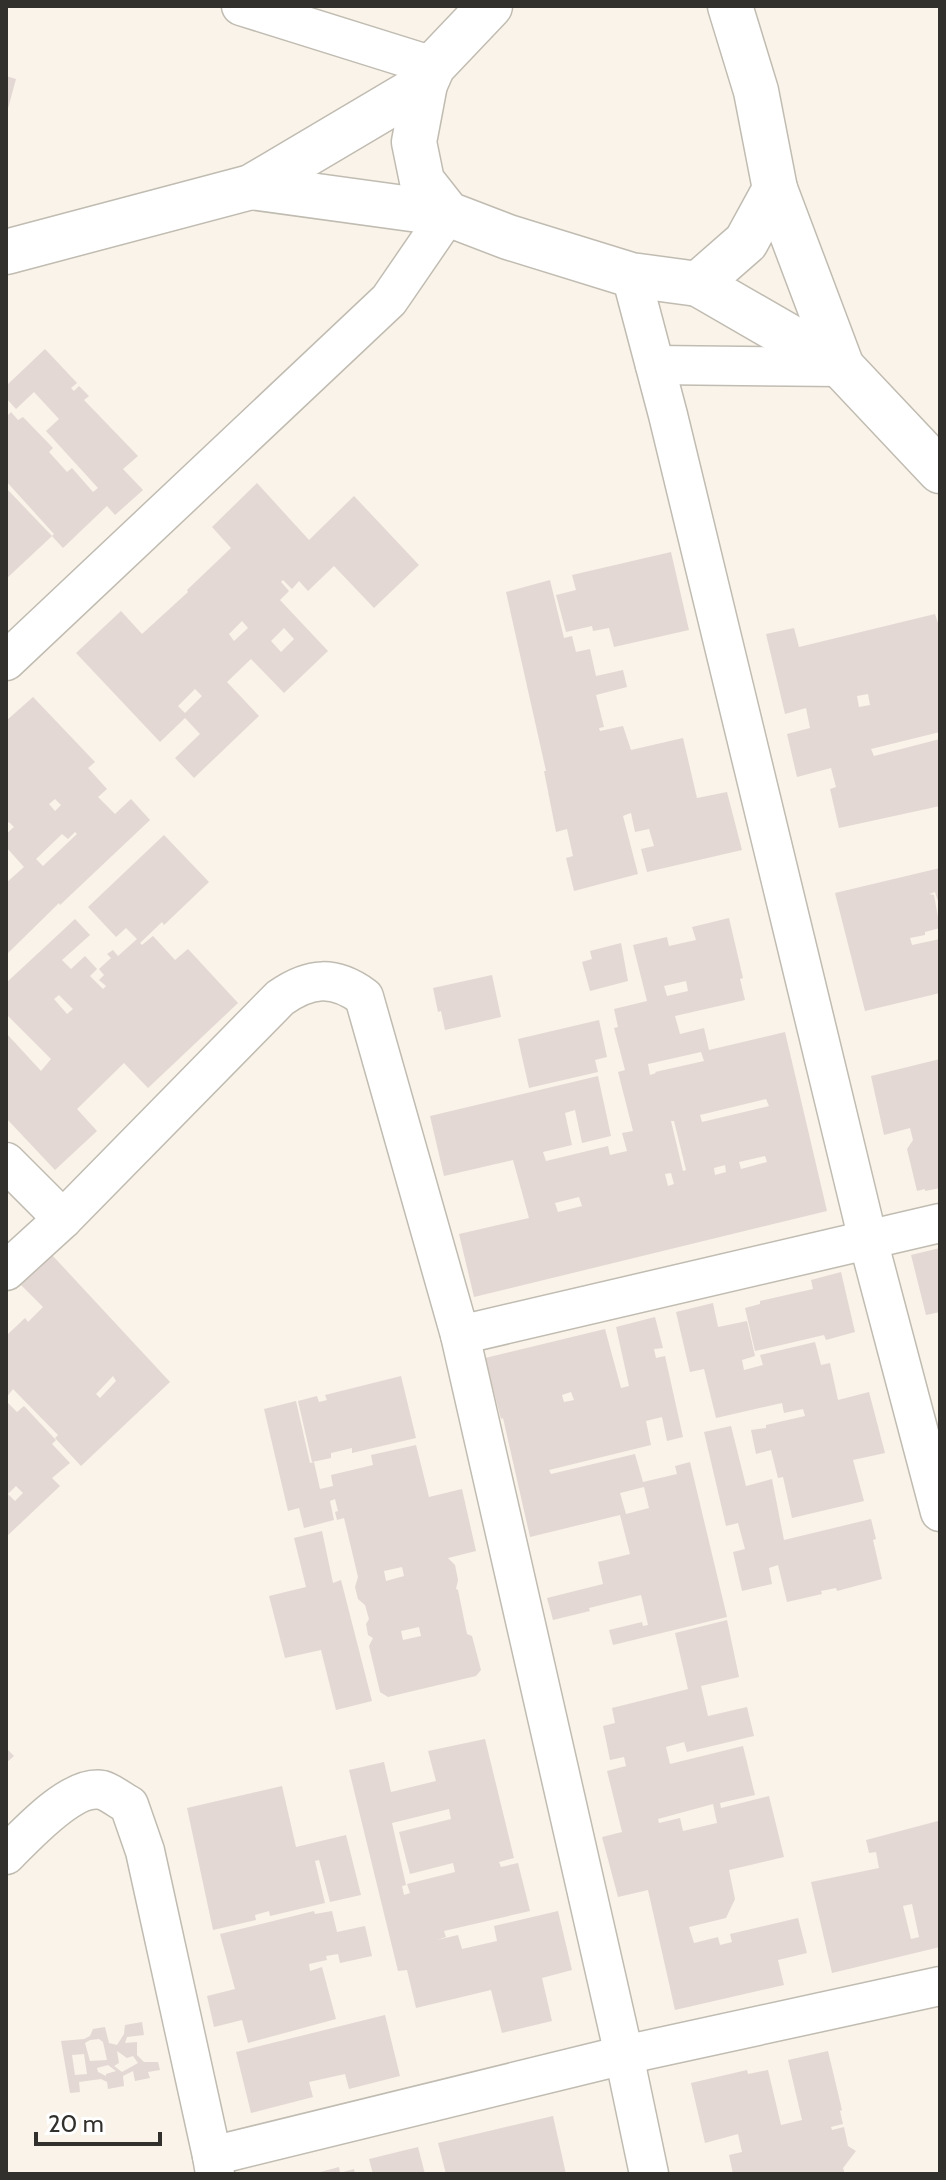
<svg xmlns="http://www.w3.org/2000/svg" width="946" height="2180" font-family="Cabin,sans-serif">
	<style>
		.building { fill: #e4d8d4; fill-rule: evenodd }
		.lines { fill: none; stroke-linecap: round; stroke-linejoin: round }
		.street-casing { stroke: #c1bcb2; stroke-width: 41 }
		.secondary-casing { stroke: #c1bcb2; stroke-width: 47 }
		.street { stroke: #fff; stroke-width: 38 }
		.secondary { stroke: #fff; stroke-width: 44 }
	</style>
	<rect width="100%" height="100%" fill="#f9f3e9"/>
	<g class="building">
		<path d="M6 76 16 79 7 112H6Z"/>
		<path d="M45 349 77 383 71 388 74 391 79 386 89 396 84 400 138 456 123 469 143 490 115 515 107 506 63 548 52 536 54 534 6 481V417L11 412 18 420 23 417 53 448 49 452 67 472 72 468 93 492 98 488 46 431 59 419 34 392 16 409 6 398V386Z"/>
		<path d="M257 483 309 540 354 496 419 565 374 608 334 566 308 591 299 581 292 589 283 580 281 582 289 591 280 600 328 651 284 693 251 659 227 682 259 716 194 778 175 758 200 734 185 718 160 742 76 653 121 611 142 634 188 592 187 590 231 548 212 527ZM242 621 248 628 234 641 229 634ZM284 628 294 639 281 652 271 641ZM195 689 202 696 185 713 178 706Z"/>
		<path d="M6 488 52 536 6 579Z"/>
		<path d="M671 552 689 630 614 647 609 628 593 631 592 626 566 632 556 595 576 590 572 575Z"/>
		<path d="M550 580 564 638 572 636 576 652 590 649 596 676 623 670 627 687 596 695 604 727 599 728 600 731 623 726 631 750 683 738 697 798 727 792 742 850 647 872 641 849 654 846 649 829 635 832 631 813 628 814 623 816 638 874 574 891 566 858 573 856 567 829 556 832 544 771H546L506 592Z"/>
		<path d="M935 614 940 629V732L871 749 874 756 940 739V806L839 828 830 789 836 787 831 768 797 777 787 734 810 728 806 708 785 714 766 634 794 628 799 647ZM868 694 870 705 859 707 857 696Z"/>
		<path d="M33 697 95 762 88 768 107 789 98 797 115 814 131 799 150 820 60 905 59 903 6 955V883L24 867 6 847V834L14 827 9 822 6 825V721ZM55 799 61 805 55 811 49 804ZM75 832 77 834 43 866 36 859 62 834 68 839Z"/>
		<path d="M164 835 209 882 164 925 162 922 140 943 142 945 153 936 175 960 188 949 238 1003 148 1088 124 1063 77 1109 97 1131 55 1170 6 1118V1033L41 1071 51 1059 6 1014V983L75 919 90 935 62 960 71 969 85 956 97 969 90 976 103 989 106 986 99 980 104 975 99 969 111 958 107 954 113 950 118 956 137 939 126 928 116 937 88 907ZM59 995 73 1009 67 1014 54 999Z"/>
		<path d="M940 868V907L935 892 929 894 934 895 940 928 925 932V935L910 938 912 945 940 939V993L865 1011 835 893Z"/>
		<path d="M729 918 743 978 740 979 745 1000 675 1016 680 1034 704 1028 709 1050 785 1032 827 1211 474 1297 459 1234 529 1218 513 1160 444 1176 430 1116 598 1076 611 1136 582 1143 575 1110 565 1113 572 1145 543 1152 546 1161 608 1146 610 1155 627 1151 622 1133 633 1131 618 1072 625 1070 614 1028 618 1027 614 1009 647 1001 633 945 667 937 669 946 696 940 692 927ZM686 981 688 991 667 996 664 986ZM701 1052 704 1061 655 1072 656 1073 650 1075 648 1064ZM766 1099 769 1106 702 1122 700 1115ZM671 1121H674L686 1170 683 1171ZM765 1156 767 1162 741 1169 739 1162ZM725 1165 726 1172 715 1175 714 1168ZM671 1173 674 1184 668 1186 665 1174ZM579 1197 582 1206 558 1212 555 1203Z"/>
		<path d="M621 943 628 981 590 991 582 962 592 959 590 951Z"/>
		<path d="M492 975 501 1017 445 1030 441 1011 438 1012 433 988Z"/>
		<path d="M599 1020 607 1057 595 1060 598 1072 529 1088 518 1039Z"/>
		<path d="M940 1059V1188L925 1191V1189L917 1191 907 1149 913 1140 910 1128 884 1135 871 1076Z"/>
		<path d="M940 1248V1312L926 1315 911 1255Z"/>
		<path d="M52 1255 170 1382 81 1466 55 1438 58 1435 13 1389 6 1398V1336L25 1318 28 1322 43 1307 21 1285ZM113 1376 116 1381 100 1398 96 1394Z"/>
		<path d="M841 1272 855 1332 826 1340 824 1335 755 1351 745 1308 760 1304V1301L813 1289 811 1280Z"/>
		<path d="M713 1303 718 1327 747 1321 755 1356 742 1360 744 1370 763 1365 760 1355 815 1342 821 1365 830 1363 838 1400 869 1392 885 1453 853 1460 864 1501 792 1518 783 1477 778 1478 771 1450 756 1454 751 1430 766 1428V1425L805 1416 803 1409 784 1413 782 1403 716 1418 704 1369 690 1372 676 1312Z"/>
		<path d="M655 1317 663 1348 654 1349 656 1358 665 1356 683 1437 667 1441 662 1417 646 1421 651 1445 549 1470 551 1474 635 1454 643 1482 677 1474 675 1466 690 1462 727 1617 613 1645 609 1630 642 1622 643 1626 648 1625 641 1595 589 1608 590 1611 553 1620 547 1598 603 1584 598 1562 630 1554 620 1515 530 1537 503 1418 501 1419 485 1358 605 1329 621 1388 629 1386 616 1327ZM571 1392 574 1400 564 1402 562 1395ZM644 1487 649 1508 626 1514 620 1493Z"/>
		<path d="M401 1376 416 1438 352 1453V1448L331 1453V1458L312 1462 298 1401 317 1396 319 1402 327 1400 325 1395Z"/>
		<path d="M6 1401 17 1412 24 1406 54 1438 56 1440 52 1444 70 1463 52 1478 60 1486 6 1537ZM16 1486 23 1493 15 1501 8 1494Z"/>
		<path d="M296 1401 310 1463 314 1462 320 1489 333 1486 331 1475 373 1465 371 1455 416 1445 429 1497 462 1489 476 1551 448 1558 455 1565 458 1580 456 1589 458 1590 467 1634 472 1636 481 1670 476 1676 388 1697 380 1692 369 1646 373 1638 368 1635 366 1624 369 1619 365 1605 358 1599 355 1587 358 1577 344 1518 337 1520 335 1512 338 1511 335 1499 330 1501 334 1520 304 1528 299 1508 288 1511 264 1409ZM402 1567 404 1576 386 1581 384 1571ZM419 1627 421 1636 403 1640 401 1631Z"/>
		<path d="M731 1426 746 1486 772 1479 784 1540 871 1519 876 1539 873 1540 882 1579 837 1591 836 1588 821 1591 822 1594 787 1602 778 1565 769 1568 772 1584 742 1591 733 1552 745 1549 738 1523 726 1526 704 1432Z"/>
		<path d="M322 1531 333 1583 341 1580 372 1701 336 1710 321 1650 285 1658 269 1596 306 1587 294 1538Z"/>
		<path d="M727 1620 739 1677 701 1686 708 1716 747 1707 754 1736 687 1752 684 1742 666 1747 670 1764 743 1746 755 1795 720 1803 721 1808 769 1796 784 1857 729 1870 735 1899 726 1918 689 1927 694 1943 718 1937 720 1945 732 1942 730 1934 798 1918 807 1953 778 1960 784 1985 675 2010 648 1890 618 1897 602 1837 622 1832 607 1771 626 1766 624 1757 610 1760 603 1726 615 1723 612 1708 688 1689 675 1633ZM713 1804 717 1823 683 1831 680 1818 659 1823 658 1819Z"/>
		<path d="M485 1739 514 1858 499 1862 501 1867 518 1863 530 1911 444 1931 446 1937 437 1940 458 1935 462 1949 497 1941 494 1926 558 1911 572 1970 542 1978 552 2021 502 2033 491 1990 416 2008 407 1970 398 1971 349 1770 384 1762 391 1792 436 1781 428 1751ZM449 1809 451 1819 399 1832 410 1874 453 1863 455 1872 407 1884 410 1893 404 1895 402 1886 406 1885 392 1823Z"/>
		<path d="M6 1748 14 1756 6 1763Z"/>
		<path d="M282 1786 296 1847 346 1835 361 1895 330 1902 319 1860 315 1861 325 1903 270 1916 269 1911 255 1915 256 1920 213 1930 187 1808Z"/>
		<path d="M938 1821 940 1829V1947L832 1973 811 1882 879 1868 876 1852 869 1853 866 1840ZM912 1904 919 1937 911 1939 903 1906Z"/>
		<path d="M314 1911 315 1914 332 1911 337 1932 365 1926 372 1956 340 1963 338 1954 326 1956 327 1960 309 1964 310 1971 322 1967 336 2019 248 2043 242 2020 214 2027 207 1996 235 1989 220 1934Z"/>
		<path d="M385 2015 400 2076 349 2089 345 2074 309 2082 313 2097 251 2113 236 2052Z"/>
		<path d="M142 2022 144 2035 127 2037 125 2043 137 2042V2055L144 2062H158L160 2070 148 2072 150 2078 135 2081 133 2071 123 2076 124 2086 108 2089 107 2082 101 2079 79 2082 80 2092 70 2093 61 2041 84 2039 90 2036 93 2029 105 2027 109 2043 117 2045 124 2034 125 2025ZM99 2039 103 2042 107 2060 90 2061 85 2043 90 2040ZM117 2051 127 2058 133 2056 138 2063 122 2072 114 2066 119 2063ZM84 2054 87 2074 75 2075 72 2055ZM108 2065 116 2071 106 2074V2076L98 2072 97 2068Z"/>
		<path d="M828 2051 842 2110 840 2111 843 2124 831 2127 832 2130 844 2127 848 2146 856 2151 843 2168 845 2174H733L729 2155 742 2152 738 2134 705 2143 691 2083 747 2070 748 2074 768 2070 781 2125 802 2120 788 2060Z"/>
		<path d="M553 2116 566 2174H446L438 2143Z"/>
		<path d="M418 2147 425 2174H373L369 2159Z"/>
		<path d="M339 2167 340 2173 354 2169 355 2174H313Z"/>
	</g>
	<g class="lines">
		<defs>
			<g id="street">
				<path d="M241 6 433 66"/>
				<path d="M631 275 668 415 868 1240 940 1512"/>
				<path d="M655 365 842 367"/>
				<path d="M6 661 389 300 448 214"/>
				<path d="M6 1162 63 1219"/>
				<path d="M6 1271 63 1219 280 998C310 977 334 975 364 997L460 1335 940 1223"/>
				<path d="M460 1335 624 2055 649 2174"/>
				<path d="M6 1855C26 1835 72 1784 102 1790 110 1792 121 1801 129 1805L145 1851 212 2156"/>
				<path d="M215 2174 212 2156 624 2055 940 1986"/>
			</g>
			<g id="secondary">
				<path d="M490 6 433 66 425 84 414 142 422 181 448 214 508 237 631 275 698 284 746 242 775 189 756 91 730 6"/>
				<path d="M251 187 448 214"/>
				<path d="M775 189 842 367"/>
				<path d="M6 252 251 187 425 84"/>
				<path d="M698 284 842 367 940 471"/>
			</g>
		</defs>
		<use href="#street" class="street-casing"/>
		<use href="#secondary" class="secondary-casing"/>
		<use href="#street" class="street"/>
		<use href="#secondary" class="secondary"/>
	</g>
	<rect width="946" height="2180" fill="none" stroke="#32302c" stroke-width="16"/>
	<path d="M36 2132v12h124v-12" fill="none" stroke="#32302c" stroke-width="4"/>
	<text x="48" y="2132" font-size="24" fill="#32302c" stroke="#ffffff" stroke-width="6" paint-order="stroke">20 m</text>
</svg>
